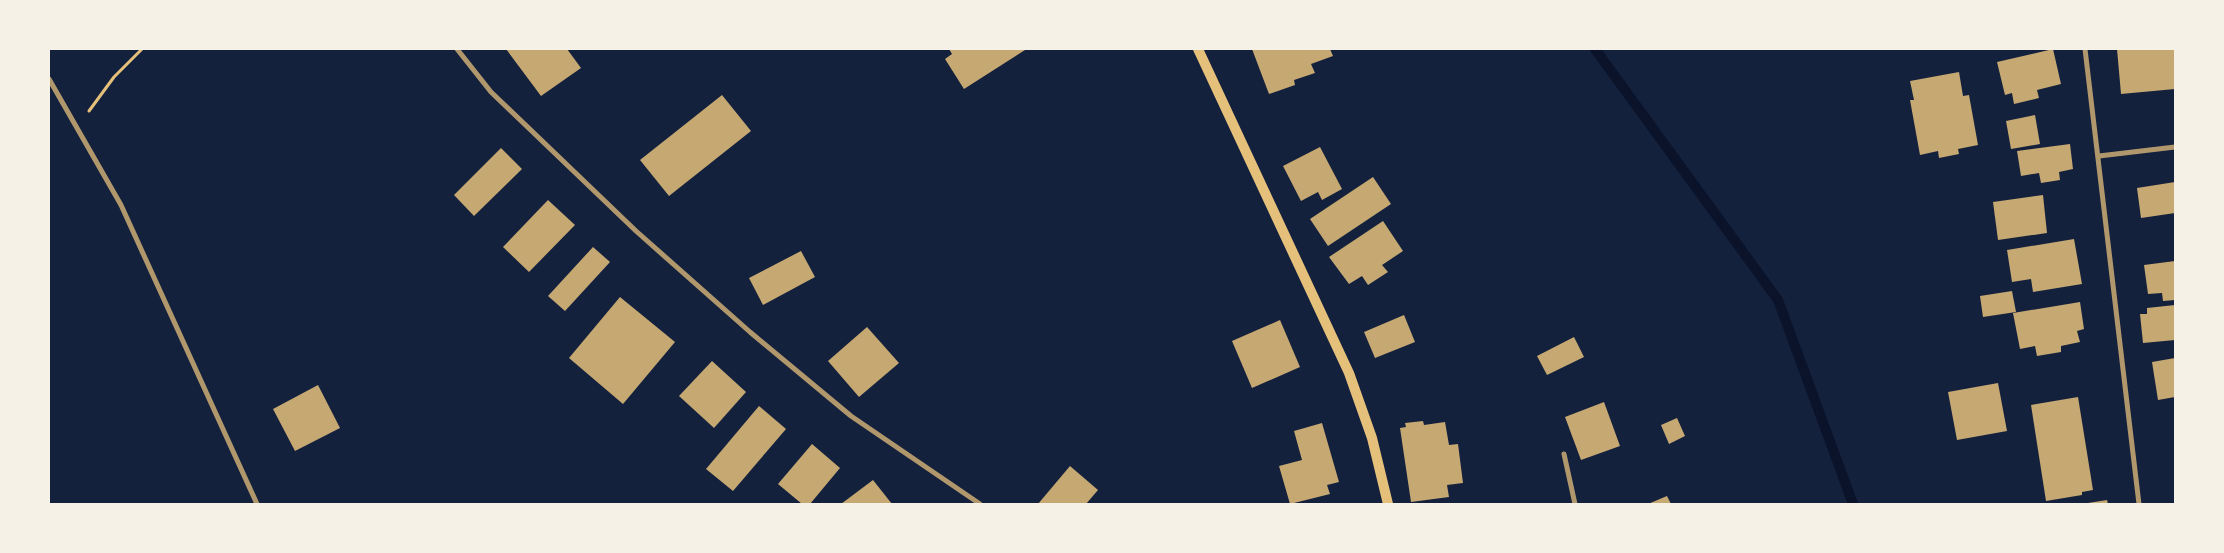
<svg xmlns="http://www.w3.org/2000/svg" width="2224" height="553" font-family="'Golos Text',sans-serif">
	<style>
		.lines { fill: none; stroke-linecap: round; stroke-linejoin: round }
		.stream { stroke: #0b132b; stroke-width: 10 }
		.building { fill: #c6a872 }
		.path { stroke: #e5c07b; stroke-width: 3 }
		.minor { stroke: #b1986c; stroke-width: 5 }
		.secondary { stroke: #e5c07b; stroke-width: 10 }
	</style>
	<rect width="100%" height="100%" fill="#14213d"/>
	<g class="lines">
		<path class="stream" d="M1595 49 1778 300 1853 504"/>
	</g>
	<g class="building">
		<path d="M506 49H567L581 68 541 96Z"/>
		<path d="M949 49H1025V50L964 89 945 59 952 54Z"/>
		<path d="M1252 49H1330L1333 56 1311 64 1315 73 1294 80 1295 85 1269 94Z"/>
		<path d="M2053 49 2061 84 2037 90 2039 98 2014 104 2012 93 2005 95 1997 62Z"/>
		<path d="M2117 49H2175V89L2121 94Z"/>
		<path d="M1959 72 1963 96 1969 95 1978 145 1958 149 1959 154 1939 158 1938 151 1920 155 1910 100H1914L1910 81Z"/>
		<path d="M722 95 751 131 669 196 640 160Z"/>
		<path d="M2035 115 2040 144 2011 149 2006 121Z"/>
		<path d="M2070 144 2073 169 2059 172 2060 180 2041 183 2039 173 2021 176 2017 151Z"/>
		<path d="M1320 147 1342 189 1322 200 1318 192 1301 201 1283 166Z"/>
		<path d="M501 148 522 169 474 216 454 195Z"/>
		<path d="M1373 177 1391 204 1328 246 1310 219Z"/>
		<path d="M2175 182V213L2141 218 2137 188Z"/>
		<path d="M2043 195 2047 233 1998 240 1993 202Z"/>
		<path d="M548 200 575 225 529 272 503 247Z"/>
		<path d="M1383 221 1403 251 1382 265 1388 272 1368 285 1362 276 1349 284 1329 257Z"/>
		<path d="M2074 239 2082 284 2033 292 2031 279 2012 282 2007 250Z"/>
		<path d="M593 247 610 262 565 311 548 296Z"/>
		<path d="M801 251 815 277 763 305 749 278Z"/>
		<path d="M2175 261V300L2163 301 2162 293 2148 294 2144 265Z"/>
		<path d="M2012 291 2016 312 1983 317 1980 296Z"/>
		<path d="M620 297 675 342 623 404 569 358Z"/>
		<path d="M2080 302 2084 329 2077 331 2080 342 2061 346V352L2037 356 2035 346 2020 349 2013 313Z"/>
		<path d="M2175 305V340L2143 343 2140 314H2147V308Z"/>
		<path d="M1404 315 1415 342 1375 358 1364 332Z"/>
		<path d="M1280 320 1300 367 1252 388 1232 341Z"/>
		<path d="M867 327 899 363 859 397 828 361Z"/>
		<path d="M1574 337 1584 357 1547 375 1537 356Z"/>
		<path d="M2175 358V397L2158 400 2152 362Z"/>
		<path d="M712 361 746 392 714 428 679 396Z"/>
		<path d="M1998 383 2007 431 1957 440 1948 392Z"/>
		<path d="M318 385 340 428 295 451 273 409Z"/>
		<path d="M2078 397 2093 490 2082 492V495L2046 501 2031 405Z"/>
		<path d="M1604 402 1620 446 1581 460 1565 417Z"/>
		<path d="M759 406 786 429 733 491 706 469Z"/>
		<path d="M1677 418 1685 436 1669 444 1661 425Z"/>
		<path d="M1423 421 1424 425 1445 422 1449 445 1458 444 1463 483 1447 485 1449 497 1411 502 1400 428 1406 427 1405 423Z"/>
		<path d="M1322 423 1339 482 1327 485 1330 494 1290 504 1279 466 1302 460 1294 431Z"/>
		<path d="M812 444 840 468 810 504H802L778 484Z"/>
		<path d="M1070 466 1098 490 1086 504H1038Z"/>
		<path d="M873 480 892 504H841Z"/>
		<path d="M1667 496 1671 504H1648Z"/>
		<path d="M2107 500 2108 504H2088V503Z"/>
	</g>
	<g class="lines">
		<path class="path" d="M89 111 114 77 142 49"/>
		<g class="minor">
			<path d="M457 49 491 92 636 231 750 332 851 416 980 504"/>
			<path d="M2085 49 2139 504"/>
			<path d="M49 79 121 205 257 504"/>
			<path d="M2099 156 2175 147"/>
			<path d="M1564 454 1575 504"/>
		</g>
		<path class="secondary" d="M1198 49 1349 373 1372 438 1388 504"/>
	</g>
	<rect width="2224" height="553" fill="none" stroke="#f6f1e7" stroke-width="100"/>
</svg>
